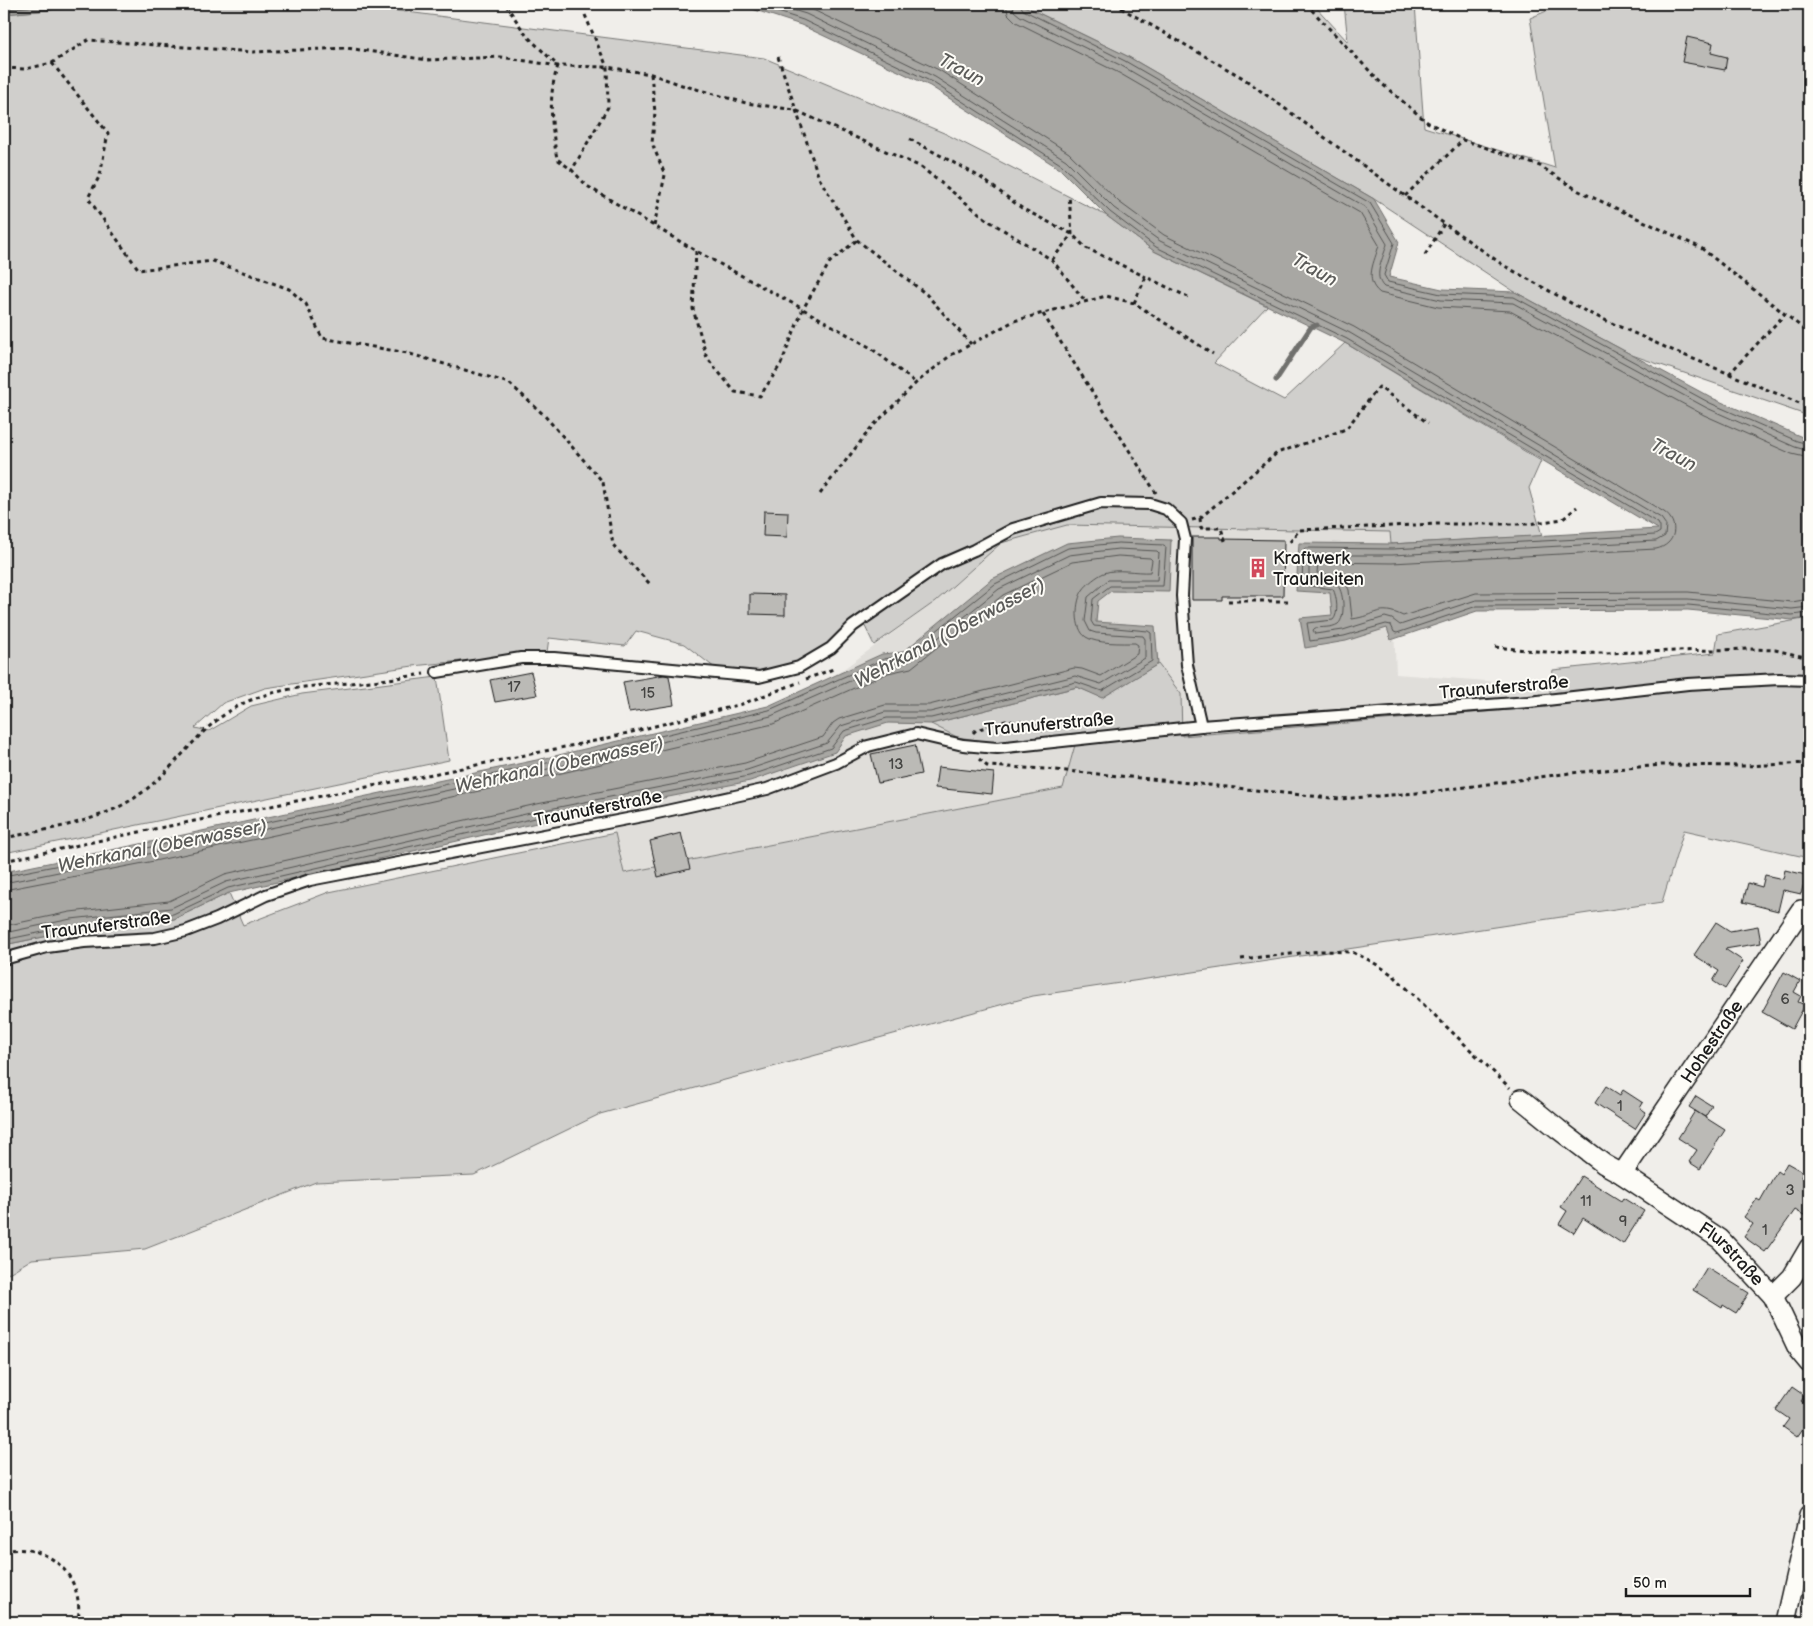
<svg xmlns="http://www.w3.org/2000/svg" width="1813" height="1626" font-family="'Balsamiq Sans',sans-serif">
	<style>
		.built { fill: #e0deda }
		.green { fill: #d0cfcc; stroke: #767674 }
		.water { fill: #a8a7a3; stroke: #706f6d }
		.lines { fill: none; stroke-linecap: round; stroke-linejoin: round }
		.shore { stroke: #545452; stroke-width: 1 }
		.stream { stroke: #706f6d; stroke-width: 5 }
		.building { fill: #bbbab6; stroke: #1c1c1c }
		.lane-casing { stroke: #1c1c1c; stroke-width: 14 }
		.street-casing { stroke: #1c1c1c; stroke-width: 22 }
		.path { stroke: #1c1c1c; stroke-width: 3; stroke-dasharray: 4 4; stroke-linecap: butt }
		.lane { stroke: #fdfcf7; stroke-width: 10 }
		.street { stroke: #fdfcf7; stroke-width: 19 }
		.labels { text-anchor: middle; stroke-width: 4; stroke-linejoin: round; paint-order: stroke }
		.number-label { font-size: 15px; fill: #444442 }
		.poi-label { font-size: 18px; fill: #1c1c1c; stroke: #fdfcf7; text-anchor: start }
		.street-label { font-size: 18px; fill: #1c1c1c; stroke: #fdfcf7 }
		.water-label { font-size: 19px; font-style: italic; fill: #5b5b59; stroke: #fdfcf7 }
	</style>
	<rect width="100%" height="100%" fill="#f0eeea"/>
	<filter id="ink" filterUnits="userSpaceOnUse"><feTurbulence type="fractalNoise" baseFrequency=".02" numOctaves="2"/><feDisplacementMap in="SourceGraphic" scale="10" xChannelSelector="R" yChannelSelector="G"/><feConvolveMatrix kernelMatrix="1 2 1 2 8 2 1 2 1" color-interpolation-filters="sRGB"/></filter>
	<g filter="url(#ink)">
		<path class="built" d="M1067 525 1390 532 1396 674 1551 686 1548 707 1182 736 1181 694 1102 698 932 723 957 737 1004 744 1074 734 1075 745 1063 788 624 873 608 809 750 781 835 752 830 679 936 601 1001 543Z"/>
		<g class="green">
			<path d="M114 4H326L360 6 764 58 944 133 1107 216 1154 251 1267 306 1214 363 1284 400 1345 343 1541 461 1529 488 1542 536 1391 544 1390 532 1067 525 1001 543 936 601 874 645 860 616 805 662 756 673 715 668 684 644 636 631 625 646 549 638 547 652 413 666 265 688 223 703 195 728 209 731 251 706 302 694 437 677 449 760 4 853V14Z"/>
			<path d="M1020 4H1313L1348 42 1344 4H1415L1424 127 1555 168 1530 18 1549 10 1548 4H1809V416L1632 355 1515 292 1374 199 1127 56Z"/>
			<path d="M1809 618V858L1684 830 1662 902 1033 996 600 1114 474 1175 316 1182 145 1249 32 1259 4 1276V945L73 931 174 919 229 893 243 925 329 892 615 833 624 873 1063 788 1075 745 1074 734 1004 744 957 737 931 724 1077 687 1102 697 1158 664 1181 694 1182 736 1548 707 1553 670 1715 653 1718 634Z"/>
		</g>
		<g class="water">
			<path d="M4 4H114L4 14Z"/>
			<path d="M737 4H1020L1127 56 1374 199 1399 242 1389 277 1442 289 1515 292 1712 398 1809 440V618L1793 620 1688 610 1477 611 1391 640 1387 628 1346 641 1305 648 1300 618 1332 615 1330 593 1296 591 1299 543 1391 544 1658 529 1345 343 1154 251 1107 216 1060 169 930 86 801 25Z"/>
			<path d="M1118 538 1171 540 1169 592 1111 591 1098 601 1096 622 1155 626 1158 664 1102 698 1077 687 931 724 888 723 846 736 835 752 750 781 541 822 229 893 174 919 73 931 4 945V872L150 842 546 758 768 706 882 654 903 652 992 579 1067 543Z"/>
		</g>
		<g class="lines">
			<g class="shore">
				<path d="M753 4 803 20 932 82 1062 165 1110 212 1156 247 1347 339 1658 523 1660 527V532L1655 535 1392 549 1305 548 1303 551 1302 585 1333 589C1337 597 1339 614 1333 620L1307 623 1310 641 1344 636 1386 624 1391 625 1394 632 1397 633 1477 606 1688 605 1792 615 1809 613"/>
				<path d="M773 4 806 14 935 77 1066 160 1114 208 1160 241 1350 333 1661 518 1666 525 1665 536 1656 541 1392 555H1311L1309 557V579C1317 582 1328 579 1336 584 1344 589 1346 618 1338 624 1332 628 1322 627 1315 628L1313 630 1315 634 1343 630 1385 617 1392 619 1400 625 1476 600 1688 599 1792 609 1809 607"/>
				<path d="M797 4 809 8 939 70 1069 153 1119 202 1164 235 1354 327 1664 512C1680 523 1676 545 1656 549L1392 563 1318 562 1317 573 1335 575 1345 582 1349 590 1352 619C1376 616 1378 604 1403 616L1476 593 1688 592 1792 602 1809 599"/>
				<path d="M1006 4 1008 14 1016 22 1119 73 1360 213 1379 245C1375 261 1363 280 1380 293L1438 307 1510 311 1704 415 1792 454 1809 458"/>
				<path d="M1013 4 1014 11 1020 16 1122 66 1365 207 1387 244C1384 257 1372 276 1384 287L1441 300 1513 303 1707 408 1795 447 1809 451"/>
				<path d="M1020 4 1023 10 1125 61 1370 203 1394 243 1384 275 1388 282 1441 294 1514 297 1710 403 1797 441 1809 444"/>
				<path d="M4 9 61 4"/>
				<path d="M4 876 151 847 547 763 769 710 884 659 905 656 995 584 1068 548 1118 543 1164 545 1166 547 1163 586H1110L1093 599 1091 621 1094 626 1148 631 1151 633 1152 661 1102 691 1076 682 931 718H887L844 731 831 748 749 776 540 817 228 888 173 914 72 926 4 940"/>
				<path d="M4 883 153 853 548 769 771 716 886 665 908 662 999 589 1069 555 1118 549 1157 551 1159 553 1157 580H1108L1088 597 1085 621 1090 631 1096 633 1143 636 1145 639V658L1101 684 1075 676 930 712H885L841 726 827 743 747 770 539 811 226 882 171 908 71 919 4 933"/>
				<path d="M4 890 154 861 549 776 773 724 888 673 911 668 1003 595 1072 562 1118 556 1150 558 1152 560 1150 572C1136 573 1117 568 1104 573 1097 576 1087 584 1083 590 1075 601 1074 629 1086 637 1096 644 1123 643 1135 643L1138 645 1137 654 1101 676 1082 669 1074 668 929 705H885L839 719 833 723 823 737 745 763 537 804 225 874 169 901 70 912 4 926"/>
			</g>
			<path class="stream" d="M1276 380 1311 327 1317 325"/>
		</g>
		<g class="building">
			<path d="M1687 37 1713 43 1711 53 1727 57 1725 70 1682 62Z"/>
			<path d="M764 511 788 512 787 537 763 536Z"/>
			<path d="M1192 537H1221V539L1284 540 1283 596H1222V600H1192Z"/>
			<path d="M750 594 785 595V615L750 614Z"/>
			<path d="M531 672 537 695 495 702 490 680Z"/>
			<path d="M664 675 669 676 674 705 629 712 623 682Z"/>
			<path d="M915 745 921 774 878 783 871 754Z"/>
			<path d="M938 767 994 773 992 794 935 788Z"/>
			<path d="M681 833 690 869 658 877 650 841Z"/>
			<path d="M1785 870 1806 875 1801 894 1783 890 1778 911 1743 902 1748 883 1762 887 1765 875 1783 879Z"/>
			<path d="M1716 922 1730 931 1758 926 1761 943 1725 949 1743 961 1725 989 1713 981 1719 971 1694 955Z"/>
			<path d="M1784 972 1800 981 1794 992 1801 996 1798 1002 1805 1005 1792 1029 1762 1012Z"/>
			<path d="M1606 1086 1620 1095 1623 1090 1643 1103 1640 1108 1646 1112 1635 1129 1595 1103Z"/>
			<path d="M1696 1096 1712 1106 1705 1117 1689 1107Z"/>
			<path d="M1695 1111 1725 1130 1700 1169 1689 1162 1697 1150 1678 1138Z"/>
			<path d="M1787 1163 1803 1172 1801 1177 1809 1182V1218L1795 1210 1765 1252 1744 1237 1753 1224 1744 1217 1757 1199 1760 1201 1777 1171 1781 1174Z"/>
			<path d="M1581 1176 1621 1201 1623 1198 1644 1211 1623 1244 1583 1218 1574 1233 1559 1224 1567 1211 1561 1207Z"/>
			<path d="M1707 1267 1749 1293 1736 1313 1723 1305 1722 1308 1693 1290Z"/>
			<path d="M1792 1387 1805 1396 1801 1401 1809 1407V1420L1797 1437 1783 1427 1789 1419 1776 1410Z"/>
		</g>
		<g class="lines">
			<defs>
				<g id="lane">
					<path d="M437 672 521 658H554L759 677 799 667 831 648 853 626 942 564 974 550 1013 529 1101 503 1150 504 1166 509 1181 523 1185 539 1182 596 1187 665 1201 726"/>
					<path d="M4 959 47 947 84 942 155 938 186 931 217 919 266 895 310 880 648 815 767 789 836 763 868 746 916 734 963 745 997 748 1201 726 1529 702 1688 684 1779 679 1809 680"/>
				</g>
				<g id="street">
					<path id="s1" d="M1521 1099 1558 1129 1604 1164 1622 1174 1720 1239 1773 1296 1799 1351 1809 1363"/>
					<path id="s2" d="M1622 1174 1801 910"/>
					<path d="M1773 1296 1792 1277 1809 1248"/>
					<path d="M1785 1622 1809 1516"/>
				</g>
			</defs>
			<use href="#lane" class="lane-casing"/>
			<use href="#street" class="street-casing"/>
			<g class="path">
				<path d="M1114 4 1243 78 1405 196 1503 265 1587 312 1667 348 1809 407"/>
				<path d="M1306 4 1381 83 1427 122 1463 140 1540 166 1579 191 1701 248 1809 333"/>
				<path d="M506 5 526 35 558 66C547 96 552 128 557 159L572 170"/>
				<path d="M585 15 607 67 608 107 572 170 587 186 696 251 803 309 871 348 916 383"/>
				<path d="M778 57 819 178 857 240 926 294 971 344"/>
				<path d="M52 63 108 133 100 175 88 198 139 270 213 261 289 289 306 304 322 338 407 353 509 383 544 415 603 482 613 545 650 584"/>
				<path d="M4 68 25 69 52 63 88 40 253 52 347 48 428 60 501 57 558 66 607 67 651 74 682 85 746 103 795 110 921 167 989 221 1052 260 1086 302"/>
				<path d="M651 74 655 112 652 143 665 175 654 226"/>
				<path d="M910 139 980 177 1023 209 1072 234 1086 248 1146 277"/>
				<path d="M1405 196 1463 140"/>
				<path d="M696 251 693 309 707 358 735 392 760 396 781 364 803 309 830 262 857 240"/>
				<path d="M1425 255 1444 224"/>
				<path d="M1052 260 1072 234 1069 195"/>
				<path d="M1134 303 1146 277 1188 297"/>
				<path d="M1043 314 1156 493"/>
				<path d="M1729 374 1785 314"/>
				<path d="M820 494 871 428 916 383 951 355 1014 321 1106 296 1134 303 1213 354"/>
				<path d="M1200 518 1201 528H1221L1225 541"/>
				<path d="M1192 520 1200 518 1277 453 1346 429 1379 387 1428 423"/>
				<path d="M1290 542 1299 530 1437 524H1528L1563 519 1577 507"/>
				<path d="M1228 601H1288"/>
				<path d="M1495 647 1566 654 1750 649 1775 650 1809 658"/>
				<path d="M806 679 836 668"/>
				<path d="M973 733 976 730 1006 721 1034 723 1044 731"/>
				<path d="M979 759 987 766 1045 769 1161 780 1340 799 1429 792 1570 773 1662 765 1746 766 1809 763"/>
				<path d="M4 838C49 829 102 822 140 794 177 768 196 729 238 706 272 688 312 686 349 683 374 681 399 678 424 674"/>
				<path d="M4 861 144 831 408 779 604 739 742 704 800 682"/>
				<path d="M1241 959 1321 951 1352 952 1371 961 1393 975 1510 1088"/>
				<path d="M4 1550C11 1550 20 1549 28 1550 64 1556 83 1587 78 1622"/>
			</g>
			<use href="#lane" class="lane"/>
			<use href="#street" class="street"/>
		</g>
	</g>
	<defs>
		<symbol id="building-bare" viewBox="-9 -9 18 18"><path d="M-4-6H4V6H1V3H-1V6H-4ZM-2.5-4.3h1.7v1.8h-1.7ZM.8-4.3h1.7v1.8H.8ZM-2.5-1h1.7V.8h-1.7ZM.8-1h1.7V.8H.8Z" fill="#d1495b" stroke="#fdfcf7" stroke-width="2.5" paint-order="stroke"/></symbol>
	</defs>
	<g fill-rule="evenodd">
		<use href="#building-bare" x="1244" y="554" width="28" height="28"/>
	</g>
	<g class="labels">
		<g class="number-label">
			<text x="514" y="692">17</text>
			<text x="648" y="698">15</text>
			<text x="896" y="769">13</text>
			<text x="1785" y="1004">6</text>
			<text x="1620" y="1111">1</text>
			<text x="1790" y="1195">3</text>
			<text x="1586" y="1206">11</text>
			<text x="1623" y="1226">9</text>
			<text x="1765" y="1235">1</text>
		</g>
		<g class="poi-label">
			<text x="1273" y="564">Kraftwerk<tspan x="1273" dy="21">Traunleiten</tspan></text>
		</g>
		<g class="street-label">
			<text transform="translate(1504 687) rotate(-5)" y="6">Traunuferstraße</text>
			<text transform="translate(1049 724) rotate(-5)" y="6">Traunuferstraße</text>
			<text transform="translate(598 808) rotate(-11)" y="6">Traunuferstraße</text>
			<text transform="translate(106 925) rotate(-7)" y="6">Traunuferstraße</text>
			<text dy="6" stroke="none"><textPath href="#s2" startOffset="160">Hohestraße</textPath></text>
			<text dy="6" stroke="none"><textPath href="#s1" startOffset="262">Flurstraße</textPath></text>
		</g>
		<g class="water-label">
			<text transform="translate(962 69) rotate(28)" y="7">Traun</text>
			<text transform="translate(1315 269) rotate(29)" y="7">Traun</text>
			<text transform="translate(1674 454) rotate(28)" y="7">Traun</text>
			<text transform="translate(949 632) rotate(-28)" y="7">Wehrkanal (Oberwasser)</text>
			<text transform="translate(559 764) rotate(-12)" y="7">Wehrkanal (Oberwasser)</text>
			<text transform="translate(162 845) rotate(-11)" y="7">Wehrkanal (Oberwasser)</text>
		</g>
	</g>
	<rect width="1813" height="1626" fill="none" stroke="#fdfcf7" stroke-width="20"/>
	<rect x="10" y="10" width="1793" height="1606" fill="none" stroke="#1c1c1c" stroke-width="2" filter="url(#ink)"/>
	<path d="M1626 1588v8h124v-8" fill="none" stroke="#1c1c1c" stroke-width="2.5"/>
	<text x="1633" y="1588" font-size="15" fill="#1c1c1c" stroke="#fdfcf7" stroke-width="4" paint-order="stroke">50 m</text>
</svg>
